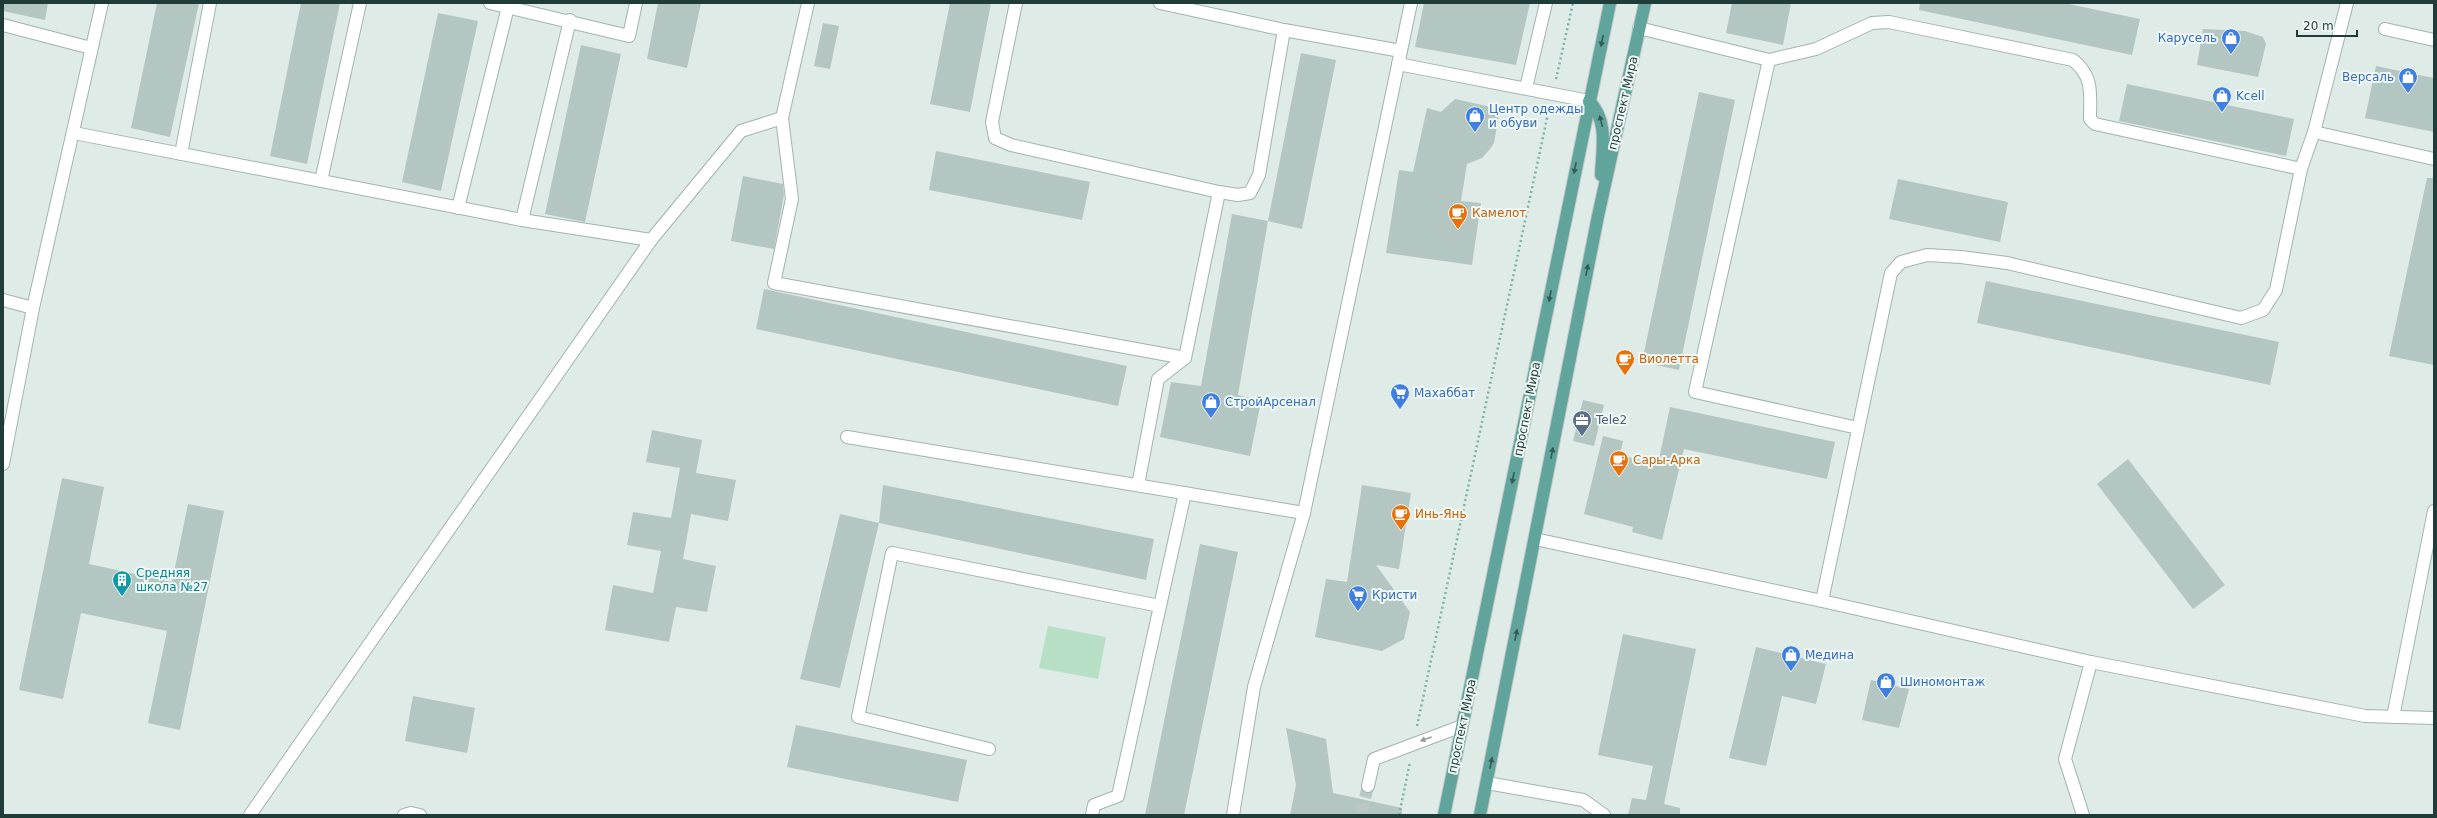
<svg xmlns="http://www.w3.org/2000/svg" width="2437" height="818" font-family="'DejaVu Sans',sans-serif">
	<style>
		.green { fill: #b6dfc6 }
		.building { fill: #b4c6c1 }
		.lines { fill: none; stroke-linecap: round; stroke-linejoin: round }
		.minor-tunnel { stroke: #b9c8c4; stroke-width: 12; stroke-dasharray: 12 6; stroke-linecap: butt }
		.minor-casing { stroke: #a2b3af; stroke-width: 14 }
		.major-casing { stroke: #c0c8c7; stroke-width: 14 }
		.path { stroke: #7db2a8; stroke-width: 2.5; stroke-dasharray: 2 3; stroke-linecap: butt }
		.minor { stroke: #fff; stroke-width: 12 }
		.major { stroke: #60a49c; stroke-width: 12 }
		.oneway { fill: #325b56 }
		.oneway2 { fill: #8f9e9c }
		.labels { text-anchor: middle; stroke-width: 4; stroke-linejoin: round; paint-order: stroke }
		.shop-label { font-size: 12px; fill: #366cbe; stroke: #eff8f5; text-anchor: start }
		.street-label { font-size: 12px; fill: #1f3c38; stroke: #eff8f5 }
		.food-label { font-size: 12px; fill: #c56008; stroke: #eff8f5; text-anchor: start }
		.service-label { font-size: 12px; fill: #4e5e75; stroke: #eff8f5; text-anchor: start }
		.culture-label { font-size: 12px; fill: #0d838f; stroke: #eff8f5; text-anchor: start }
	</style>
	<rect width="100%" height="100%" fill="#dfebe7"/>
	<path class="green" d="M1048 626 1106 637 1098 679 1039 668Z"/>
	<g class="building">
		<path d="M3 3H48L45 20 3 11Z"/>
		<path d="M157 3H199L170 137 131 128Z"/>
		<path d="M301 3H340L307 164 270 156Z"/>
		<path d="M658 3H701L687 68 647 59Z"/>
		<path d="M950 3H991L970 112 930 104Z"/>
		<path d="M1424 3H1530L1516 65 1415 47Z"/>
		<path d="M1732 3H1791L1783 45 1726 33Z"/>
		<path d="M1920 3H2064L2140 19 2132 55 1919 10Z"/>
		<path d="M438 13 478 21 441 191 402 182Z"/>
		<path d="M823 23 839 26 830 69 814 66Z"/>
		<path d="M2203 29 2245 31 2263 37 2266 44 2258 77 2197 65Z"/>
		<path d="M581 45 621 54 585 222 545 214Z"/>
		<path d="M1301 53 1336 60 1302 229 1268 221Z"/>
		<path d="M2376 66 2434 78V132L2365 118Z"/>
		<path d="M2127 84 2294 119 2286 156 2119 121Z"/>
		<path d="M1699 92 1735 100 1679 370 1642 362Z"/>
		<path d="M1455 99 1500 109 1494 143 1490 149 1482 158 1467 164 1461 201 1481 203 1472 265 1386 253 1399 170 1413 172 1427 108 1441 112Z"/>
		<path d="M936 151 1090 182 1082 220 929 190Z"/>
		<path d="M743 176 783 184 784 195 774 249 731 241Z"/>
		<path d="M2427 178H2434V365L2389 356Z"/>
		<path d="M1898 179 2008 202 2000 242 1889 219Z"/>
		<path d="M1232 214 1268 221 1238 395 1261 401 1250 456 1160 437 1171 382 1201 386Z"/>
		<path d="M1986 281 2279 342 2270 385 1977 323Z"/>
		<path d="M764 289 1127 366 1118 406 756 329Z"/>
		<path d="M1583 400 1604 405 1594 446 1573 441Z"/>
		<path d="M1670 407 1835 442 1827 479 1684 449 1662 540 1632 532 1633 527 1584 514 1603 436 1623 441 1620 455 1658 464Z"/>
		<path d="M652 430 702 440 696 473 736 480 728 521 691 514 683 559 716 566 707 612 676 607 669 642 605 630 613 585 653 593 661 551 627 545 633 512 671 518 680 468 646 462Z"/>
		<path d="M2128 459 2225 585 2193 609 2097 484Z"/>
		<path d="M62 478 104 487 89 564 172 582 188 504 224 511 180 730 148 723 167 631 81 613 63 699 19 690Z"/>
		<path d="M883 485 1154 539 1146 580 879 523Z"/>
		<path d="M1362 485 1411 493 1399 569 1376 565 1410 612 1404 639 1382 651 1315 637 1326 579 1347 582Z"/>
		<path d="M840 514 879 523 840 688 800 679Z"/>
		<path d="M1200 544 1238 552 1184 815H1145Z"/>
		<path d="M1623 634 1696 649 1664 804 1680 808V815H1628L1632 798 1646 800 1653 766 1598 755Z"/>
		<path d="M1756 647 1826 664 1816 704 1782 696 1766 766 1729 758Z"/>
		<path d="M1871 680 1909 689 1899 728 1862 720Z"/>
		<path d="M413 696 475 708 467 753 405 741Z"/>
		<path d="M796 725 967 760 958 802 787 767Z"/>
		<path d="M1286 728 1326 739 1333 793 1402 808V815H1290L1296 785Z"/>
	</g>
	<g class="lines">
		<path class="minor-tunnel" d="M1361 815 1368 786"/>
		<defs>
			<g id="minor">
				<path d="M490 3 629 36 636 3"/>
				<path d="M808 3 782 118 792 199 774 283 1185 358"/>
				<path d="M1016 3 992 122 995 138 1011 145 1219 192 1185 358 1158 379 1138 485"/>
				<path d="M1160 3 1284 30 1401 51"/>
				<path d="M3 25 91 48"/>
				<path d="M1639 28 1769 60 1695 392 1858 428"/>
				<path d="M2385 29 2434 40"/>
				<path d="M1769 60 1816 49 1872 23 1889 22 2073 60C2094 77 2090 94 2090 119L2095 124 2301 169"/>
				<path d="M1398 64 1589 101"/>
				<path d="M1526 88 1546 3"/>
				<path d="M2314 132 2434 159"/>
				<path d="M74 133 522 220 651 240"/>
				<path d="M181 154 210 3"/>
				<path d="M321 181 360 3"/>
				<path d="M1219 192 1238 195 1250 193 1259 175 1284 30"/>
				<path d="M458 208 508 7"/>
				<path d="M522 220 570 20"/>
				<path d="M3 300 33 308"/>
				<path d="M847 437 1304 513"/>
				<path d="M3 464 33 308 102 3"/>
				<path d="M1535 539 1822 601 2091 662 2365 716 2434 718"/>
				<path d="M1822 601 1891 273 1901 262 1927 255 1961 257 2007 263 2241 318 2263 310 2276 290 2301 169 2314 132 2347 3"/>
				<path d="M2393 717 2434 511"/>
				<path d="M989 749 858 717 892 553 1160 606 1185 493"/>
				<path d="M1487 783 1583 800 1604 815"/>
				<path d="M1368 786 1374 759 1462 726"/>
				<path d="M250 815 651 240 741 131 782 118"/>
				<path d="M404 815 411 813 420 815"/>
				<path d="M1092 815 1094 805 1118 796 1160 606"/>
				<path d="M1233 815 1254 687 1304 513 1411 3"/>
				<path d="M2083 815 2065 759 2091 662"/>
			</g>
			<g id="major">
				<path d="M1589 101C1609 121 1602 149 1601 175"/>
				<path d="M1444 815 1610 3"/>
				<path d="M1480 815 1598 216 1645 3"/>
			</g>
		</defs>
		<use href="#minor" class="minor-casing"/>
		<use href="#major" class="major-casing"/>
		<g class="path">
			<path d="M1556 79 1573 3"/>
			<path d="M1417 726 1549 109"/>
			<path d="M1399 815 1410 762"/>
		</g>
		<use href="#minor" class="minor"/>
		<use href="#major" class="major"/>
	</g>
	<defs><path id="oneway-solid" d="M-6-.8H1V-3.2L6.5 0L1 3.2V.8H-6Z"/></defs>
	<g class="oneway">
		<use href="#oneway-solid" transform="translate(1602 41) rotate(102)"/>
		<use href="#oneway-solid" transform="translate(1601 121) rotate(-104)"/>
		<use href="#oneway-solid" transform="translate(1575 168) rotate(101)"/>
		<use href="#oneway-solid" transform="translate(1587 270) rotate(-79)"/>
		<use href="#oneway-solid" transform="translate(1550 296) rotate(101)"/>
		<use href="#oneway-solid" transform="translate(1552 453) rotate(-79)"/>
		<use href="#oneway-solid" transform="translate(1513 478) rotate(101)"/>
		<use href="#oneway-solid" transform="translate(1516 635) rotate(-79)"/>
		<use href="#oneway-solid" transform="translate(1491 763) rotate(-79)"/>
	</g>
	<use class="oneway2" href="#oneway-solid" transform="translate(1426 739) rotate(160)"/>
	<defs>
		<symbol id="shop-pin" viewBox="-11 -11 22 30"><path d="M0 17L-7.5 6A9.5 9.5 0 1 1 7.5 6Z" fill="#3f7fe0" stroke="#eff8f5"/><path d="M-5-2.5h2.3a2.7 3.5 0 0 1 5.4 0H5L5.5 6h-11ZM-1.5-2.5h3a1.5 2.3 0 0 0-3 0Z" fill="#fff"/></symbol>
		<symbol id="cafe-pin" viewBox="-11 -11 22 30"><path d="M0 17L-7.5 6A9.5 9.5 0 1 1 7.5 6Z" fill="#e8710a" stroke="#eff8f5"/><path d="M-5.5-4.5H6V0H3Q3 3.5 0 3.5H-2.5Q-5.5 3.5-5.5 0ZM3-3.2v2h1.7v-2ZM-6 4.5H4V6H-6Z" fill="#fff"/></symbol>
		<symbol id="supermarket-pin" viewBox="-11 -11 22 30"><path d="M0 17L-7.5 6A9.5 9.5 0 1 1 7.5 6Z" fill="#3f7fe0" stroke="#eff8f5"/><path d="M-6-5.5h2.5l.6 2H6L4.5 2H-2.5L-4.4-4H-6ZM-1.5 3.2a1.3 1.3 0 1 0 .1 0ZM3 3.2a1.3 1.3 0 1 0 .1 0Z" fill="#fff"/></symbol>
		<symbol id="office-pin" viewBox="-11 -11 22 30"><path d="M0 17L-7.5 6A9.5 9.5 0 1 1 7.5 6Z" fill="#5c6f8a" stroke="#eff8f5"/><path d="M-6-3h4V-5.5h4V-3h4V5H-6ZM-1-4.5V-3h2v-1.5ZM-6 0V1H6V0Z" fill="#fff"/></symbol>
		<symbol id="building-pin" viewBox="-11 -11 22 30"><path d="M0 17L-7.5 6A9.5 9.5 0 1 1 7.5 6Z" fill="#0f9aa8" stroke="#eff8f5"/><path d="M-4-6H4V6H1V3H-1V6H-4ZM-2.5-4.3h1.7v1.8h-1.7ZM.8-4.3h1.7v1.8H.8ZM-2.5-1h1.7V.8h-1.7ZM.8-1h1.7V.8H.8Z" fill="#fff"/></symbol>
	</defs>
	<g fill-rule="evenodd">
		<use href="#shop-pin" x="2220" y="27" width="22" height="30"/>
		<use href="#shop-pin" x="2397" y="66" width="22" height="30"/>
		<use href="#shop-pin" x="2211" y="85" width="22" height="30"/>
		<use href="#shop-pin" x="1464" y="105" width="22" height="30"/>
		<use href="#cafe-pin" x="1447" y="202" width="22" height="30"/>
		<use href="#cafe-pin" x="1614" y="348" width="22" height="30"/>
		<use href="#supermarket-pin" x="1389" y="382" width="22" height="30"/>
		<use href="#shop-pin" x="1200" y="391" width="22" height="30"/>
		<use href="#office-pin" x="1571" y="409" width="22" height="30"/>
		<use href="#cafe-pin" x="1608" y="449" width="22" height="30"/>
		<use href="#cafe-pin" x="1390" y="503" width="22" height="30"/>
		<use href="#building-pin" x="111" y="569" width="22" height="30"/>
		<use href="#supermarket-pin" x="1347" y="584" width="22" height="30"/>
		<use href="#shop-pin" x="1780" y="644" width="22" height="30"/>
		<use href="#shop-pin" x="1875" y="671" width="22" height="30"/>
	</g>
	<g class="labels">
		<g class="shop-label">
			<text x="2217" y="42" text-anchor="end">Карусель</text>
			<text x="2394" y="81" text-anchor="end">Версаль</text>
			<text x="2236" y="100">Kcell</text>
			<text x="1489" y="113">Центр одежды<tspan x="1489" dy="14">и обуви</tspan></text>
			<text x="1414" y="397">Махаббат</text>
			<text x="1225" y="406">СтройАрсенал</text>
			<text x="1372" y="599">Кристи</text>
			<text x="1805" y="659">Медина</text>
			<text x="1900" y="686">Шиномонтаж</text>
		</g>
		<g class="street-label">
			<text transform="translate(1623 103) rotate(-77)" y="4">проспект Мира</text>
			<text transform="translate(1527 409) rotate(-79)" y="4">проспект Мира</text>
			<text transform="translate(1462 726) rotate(-78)" y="4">проспект Мира</text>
		</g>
		<g class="food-label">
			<text x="1472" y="217">Камелот</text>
			<text x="1639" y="363">Виолетта</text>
			<text x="1633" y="464">Сары-Арка</text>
			<text x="1415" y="518">Инь-Янь</text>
		</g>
		<g class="service-label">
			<text x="1596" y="424">Tele2</text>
		</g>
		<g class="culture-label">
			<text x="136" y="577">Средняя<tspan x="136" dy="14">школа №27</tspan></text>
		</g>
	</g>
	<rect width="2437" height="818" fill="none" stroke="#1f3c38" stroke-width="8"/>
	<path d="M2297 30v6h60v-6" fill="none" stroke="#1f3c38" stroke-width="2"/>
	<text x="2303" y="30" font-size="12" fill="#1f3c38" stroke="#eff8f5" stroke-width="3" paint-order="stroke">20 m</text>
</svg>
